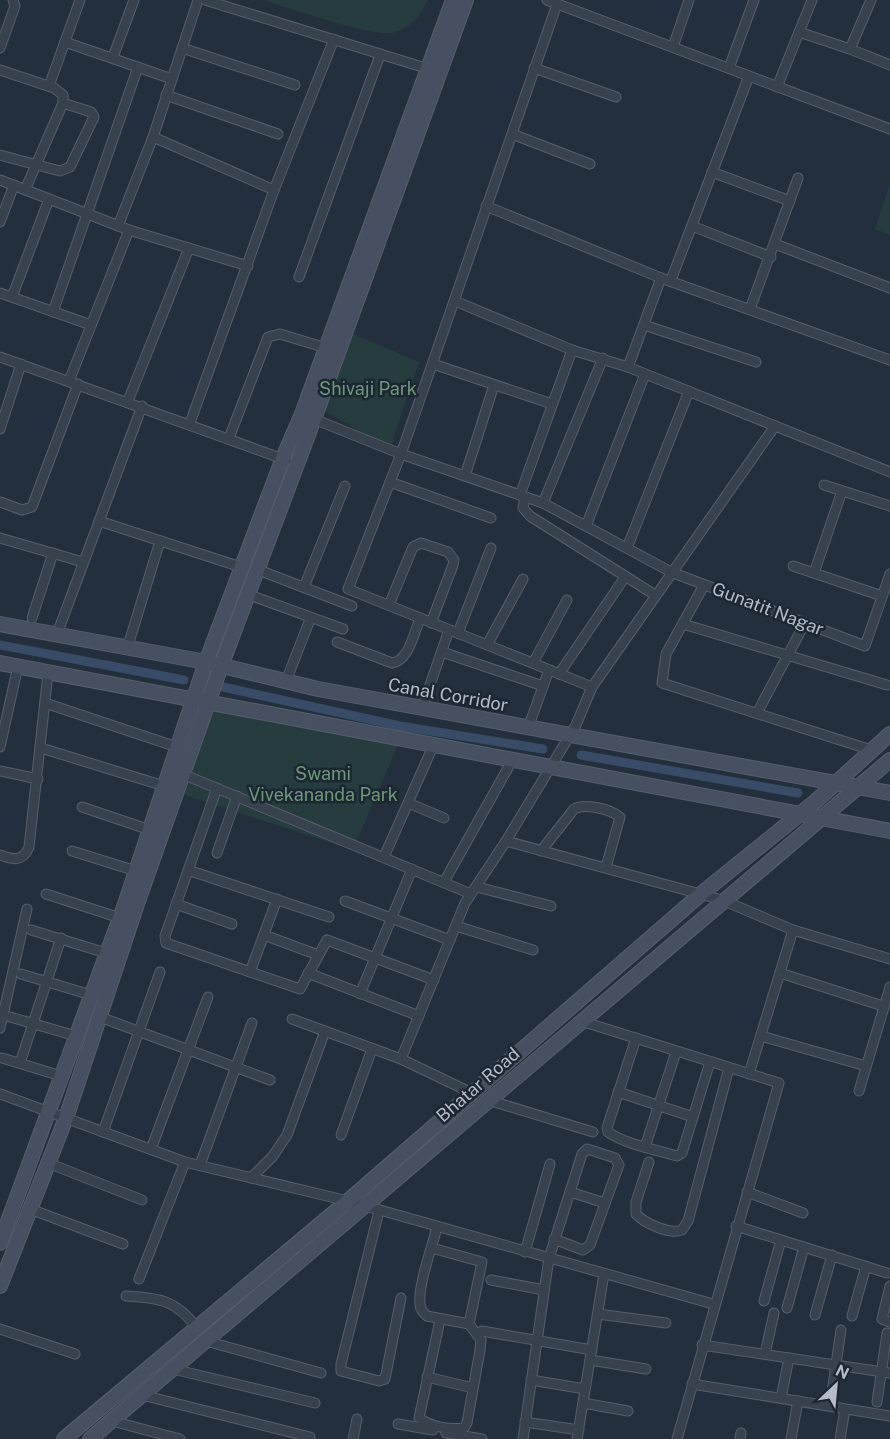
<svg xmlns="http://www.w3.org/2000/svg" width="890" height="1439" font-family="'Public Sans',sans-serif">
	<style>
		.green { fill: #263c3f }
		.lines { fill: none; stroke-linecap: round; stroke-linejoin: round }
		.canal { stroke: #394c67; stroke-width: 9 }
		.street-casing { stroke: #565f6c; stroke-width: 11 }
		.secondary-casing { stroke: #565f6c; stroke-width: 16 }
		.street { stroke: #38414e; stroke-width: 9 }
		.secondary { stroke: #465061; stroke-width: 14 }
		.labels { text-anchor: middle; stroke-width: 5; stroke-linejoin: round; paint-order: stroke }
		.park-label { font-size: 18px; fill: #6b9a76; stroke: #1d2633 }
		.street-label { font-size: 18px; fill: #b4bcc9; stroke: #1d2633 }
	</style>
	<rect width="100%" height="100%" fill="#242f3e"/>
	<g class="green">
		<path d="M263 0H428C421 15 408 31 391 33 369 36 289 8 263 0Z"/>
		<path d="M890 184V235L875 229Z"/>
		<path d="M346 331 419 362 390 449 318 407Z"/>
		<path d="M213 708 398 745 353 850 184 795Z"/>
	</g>
	<g class="lines">
		<g class="canal">
			<path d="M0 645 184 680"/>
			<path d="M223 687 400 726 543 749"/>
			<path d="M581 755 798 793"/>
		</g>
		<defs>
			<g id="street">
				<path d="M205 0 432 70"/>
				<path d="M547 0 890 129"/>
				<path d="M557 4 401 454 348 589 592 687"/>
				<path d="M799 32 850 49 871 0"/>
				<path d="M65 42 172 79"/>
				<path d="M673 47 689 0"/>
				<path d="M0 48 15 6 13 0"/>
				<path d="M182 48 295 85"/>
				<path d="M850 49 890 65"/>
				<path d="M113 57 134 0"/>
				<path d="M534 68 616 97"/>
				<path d="M729 68 754 0"/>
				<path d="M0 70 54 88 63 95V103L25 190"/>
				<path d="M49 86 80 0"/>
				<path d="M777 87 812 0"/>
				<path d="M166 95 278 134"/>
				<path d="M512 134 590 164"/>
				<path d="M153 137 274 190"/>
				<path d="M0 155 60 171 70 167 94 117 91 112 63 103"/>
				<path d="M712 172 790 201"/>
				<path d="M0 180 129 230 248 266"/>
				<path d="M486 206 661 278 890 360"/>
				<path d="M0 222 14 185"/>
				<path d="M118 226 153 137 198 0"/>
				<path d="M692 226 771 257"/>
				<path d="M775 244 890 288"/>
				<path d="M299 277 380 55"/>
				<path d="M671 280 749 76"/>
				<path d="M0 293 91 325"/>
				<path d="M12 297 49 199"/>
				<path d="M455 301 572 350 628 367 890 472"/>
				<path d="M750 309 798 178"/>
				<path d="M53 312 138 67"/>
				<path d="M644 325 756 362"/>
				<path d="M0 357 286 460"/>
				<path d="M433 364 552 404"/>
				<path d="M628 367 661 278"/>
				<path d="M69 381 129 230"/>
				<path d="M128 401 189 248"/>
				<path d="M309 417 401 454 543 503 671 572 865 646 890 574"/>
				<path d="M190 423 274 190 334 39"/>
				<path d="M0 429 21 364"/>
				<path d="M229 438 268 337 280 334 326 348"/>
				<path d="M465 476 494 385"/>
				<path d="M390 482 491 518"/>
				<path d="M824 485 890 506"/>
				<path d="M520 495 572 350"/>
				<path d="M525 497 523 508 530 516 655 595"/>
				<path d="M0 502 22 510 32 507 78 384"/>
				<path d="M543 503 603 358"/>
				<path d="M99 521 244 568"/>
				<path d="M586 526 645 374"/>
				<path d="M0 538 83 562"/>
				<path d="M627 548 689 391"/>
				<path d="M793 566 882 596"/>
				<path d="M256 569 352 606"/>
				<path d="M814 573 842 491"/>
				<path d="M704 585 666 654 662 683 871 750"/>
				<path d="M304 587 345 486"/>
				<path d="M247 594 343 629"/>
				<path d="M389 605 413 547 421 543 448 552 454 560 453 565 431 623"/>
				<path d="M32 618 53 553"/>
				<path d="M683 624 887 685"/>
				<path d="M458 633 491 548"/>
				<path d="M57 634 142 406"/>
				<path d="M337 642 392 663C409 661 414 632 420 619"/>
				<path d="M487 645 523 579"/>
				<path d="M127 649 160 541"/>
				<path d="M442 652 543 686"/>
				<path d="M533 663 567 600"/>
				<path d="M559 674 625 577"/>
				<path d="M286 681 311 617"/>
				<path d="M45 703 177 747"/>
				<path d="M422 708 449 630"/>
				<path d="M757 713 805 623"/>
				<path d="M528 728 549 670"/>
				<path d="M0 747 18 666"/>
				<path d="M41 748 164 786"/>
				<path d="M0 771 38 779"/>
				<path d="M180 773 471 894"/>
				<path d="M217 788 165 936 166 943 300 989 327 940 434 980"/>
				<path d="M408 803 444 818"/>
				<path d="M82 807 150 830"/>
				<path d="M506 841 722 900 793 930 890 959"/>
				<path d="M72 851 136 871"/>
				<path d="M541 851 574 809C585 803 610 809 620 817L606 867"/>
				<path d="M217 853 237 796"/>
				<path d="M0 855C13 860 23 862 29 847L48 673"/>
				<path d="M384 857 434 744"/>
				<path d="M188 870 329 917"/>
				<path d="M444 882 513 759"/>
				<path d="M477 887 551 906"/>
				<path d="M46 894 120 918"/>
				<path d="M345 901 450 940"/>
				<path d="M176 904 232 924"/>
				<path d="M456 926 533 950"/>
				<path d="M31 930 106 953"/>
				<path d="M264 935 318 955"/>
				<path d="M250 972 277 899"/>
				<path d="M308 973 419 1016"/>
				<path d="M780 973 883 1006"/>
				<path d="M21 974 91 995"/>
				<path d="M360 994 412 869"/>
				<path d="M10 1017 76 1036"/>
				<path d="M100 1017 270 1080"/>
				<path d="M292 1019 401 1059"/>
				<path d="M581 1021 779 1083 677 1439"/>
				<path d="M0 1028 27 909"/>
				<path d="M761 1036 866 1066"/>
				<path d="M636 1038 607 1128 608 1132C627 1145 654 1149 677 1156L682 1153 710 1062"/>
				<path d="M2 1058 61 1076"/>
				<path d="M20 1063 61 938"/>
				<path d="M749 1074 793 930"/>
				<path d="M859 1091 890 987"/>
				<path d="M618 1092 693 1117"/>
				<path d="M472 1093 401 1059 465 903 506 841 576 725 592 687 775 426"/>
				<path d="M0 1094 185 1162 348 1201 713 1304"/>
				<path d="M488 1100 593 1132"/>
				<path d="M103 1132 160 972"/>
				<path d="M341 1135 372 1049"/>
				<path d="M645 1147 676 1052"/>
				<path d="M151 1149 208 997"/>
				<path d="M649 1162 636 1202V1214C644 1223 670 1235 682 1230L688 1221 729 1068"/>
				<path d="M48 1163 142 1200"/>
				<path d="M200 1165 252 1023"/>
				<path d="M251 1178 273 1156 287 1135 325 1031"/>
				<path d="M570 1192 605 1203"/>
				<path d="M747 1192 803 1213"/>
				<path d="M30 1209 123 1244"/>
				<path d="M379 1211 341 1364V1371L379 1381 385 1379 401 1298"/>
				<path d="M736 1226 887 1273"/>
				<path d="M432 1248 482 1262 469 1324 427 1316C423 1312 420 1309 420 1304 418 1284 432 1248 437 1227"/>
				<path d="M525 1252 550 1164"/>
				<path d="M139 1279 185 1162"/>
				<path d="M491 1280 544 1290"/>
				<path d="M890 1286 882 1319 890 1322"/>
				<path d="M126 1296C160 1298 176 1300 197 1328"/>
				<path d="M764 1301 781 1240"/>
				<path d="M787 1308 804 1247"/>
				<path d="M598 1314 666 1323"/>
				<path d="M815 1315 832 1255"/>
				<path d="M852 1316 866 1266"/>
				<path d="M440 1320 419 1418C431 1427 450 1430 464 1428L467 1423 480 1350 481 1340 469 1324"/>
				<path d="M0 1329 75 1354"/>
				<path d="M482 1331 592 1350"/>
				<path d="M206 1341 321 1373"/>
				<path d="M702 1345 890 1373"/>
				<path d="M765 1354 774 1313"/>
				<path d="M590 1360 646 1369"/>
				<path d="M173 1369 315 1403"/>
				<path d="M427 1377 473 1388"/>
				<path d="M531 1380 585 1389"/>
				<path d="M692 1384 890 1416"/>
				<path d="M142 1395 310 1437"/>
				<path d="M781 1398 789 1358"/>
				<path d="M877 1402 887 1333"/>
				<path d="M583 1403 628 1411"/>
				<path d="M830 1406 841 1330"/>
				<path d="M112 1421 180 1439"/>
				<path d="M525 1422 579 1430"/>
				<path d="M398 1424 433 1430"/>
				<path d="M446 1433 482 1439"/>
				<path d="M353 1439 357 1419"/>
				<path d="M523 1439 549 1258 582 1154 587 1149 615 1158 619 1165 590 1245 583 1250 554 1239"/>
				<path d="M577 1439 604 1274"/>
				<path d="M740 1439 741 1433"/>
				<path d="M791 1439 798 1401"/>
				<path d="M840 1439 845 1409"/>
			</g>
			<g id="secondary">
				<path d="M0 624 206 662 318 689 890 793"/>
				<path d="M0 663 890 831"/>
				<path d="M0 1243 123 910 206 662 283 458 302 414 453 0"/>
				<path d="M0 1286 66 1118 137 904 221 666 314 419 466 0"/>
				<path d="M64 1439 348 1201 701 894 816 801 890 734"/>
				<path d="M90 1439 890 760"/>
			</g>
		</defs>
		<use href="#street" class="street-casing"/>
		<use href="#secondary" class="secondary-casing"/>
		<use href="#street" class="street"/>
		<use href="#secondary" class="secondary"/>
	</g>
	<g class="labels">
		<g class="park-label">
			<text x="368" y="395">Shivaji Park</text>
			<text x="323" y="780">Swami<tspan x="323" dy="21">Vivekananda Park</tspan></text>
		</g>
		<g class="street-label">
			<text transform="translate(768 609) rotate(21)" y="6">Gunatit Nagar</text>
			<text transform="translate(448 695) rotate(10)" y="6">Canal Corridor</text>
			<text transform="translate(478 1085) rotate(-41)" y="6">Bhatar Road</text>
		</g>
	</g>
	<g transform="translate(836 1385) rotate(26)" stroke="#1d2633" stroke-width="4.5" paint-order="stroke">
	<path d="M0-4.5L10 22L0 15L-10 22Z" fill="#b4bcc9"/>
	<text y="-9" font-size="16" font-weight="bold" text-anchor="middle" fill="#b4bcc9">N</text>
	</g>
</svg>
